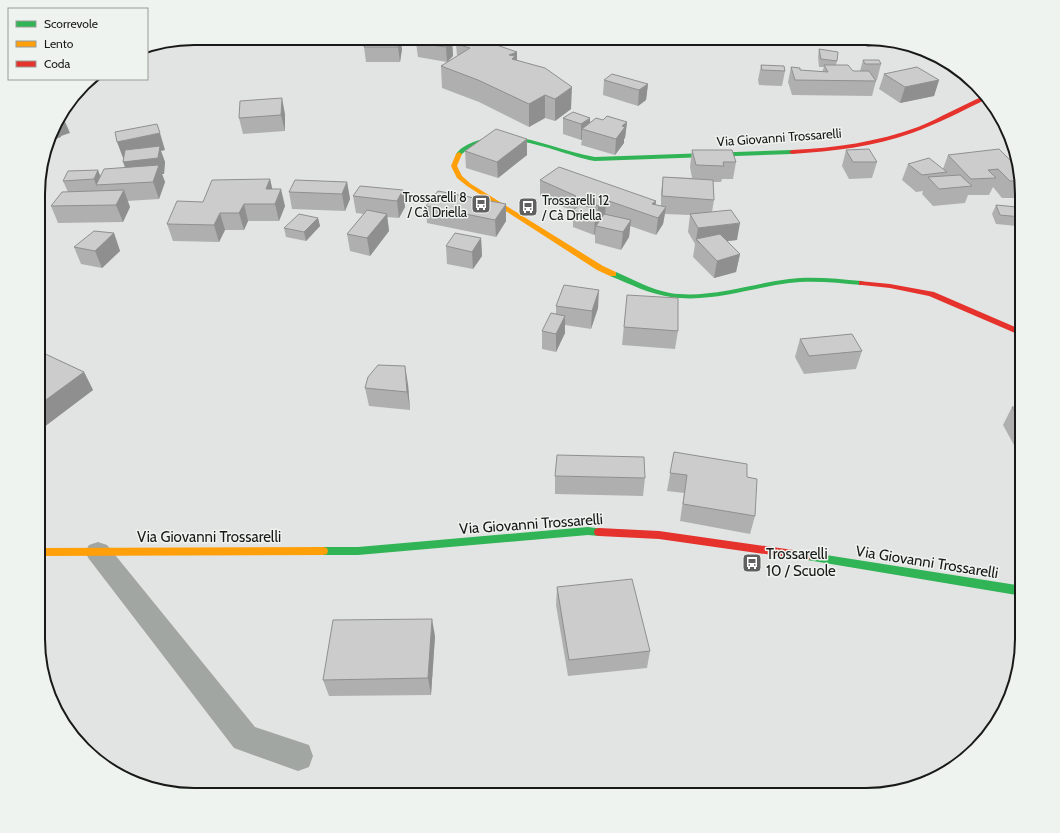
<svg xmlns="http://www.w3.org/2000/svg" width="1060" height="833" font-family="Cabin,sans-serif">
	<style>
		.lines { fill: none; stroke-linecap: round; stroke-linejoin: round }
		.street { fill: #a1a6a2; fill-rule: evenodd }
		.fast { fill: #30b455; fill-rule: evenodd }
		.slow { fill: #ff9f0a; fill-rule: evenodd }
		.jam { fill: #e5322d; fill-rule: evenodd }
		.wall { fill: #afafaf }
		.shaded-wall { fill: #8f8f8f }
		.building { fill: #ccc; stroke: #8f8f8f }
		.labels { text-anchor: middle; stroke-width: 3; stroke-linejoin: round; paint-order: stroke }
		.far-street-label { font-size: 13px; fill: #181918; stroke: #eef3ef }
		.far-poi-label { font-size: 13px; fill: #181918; stroke: #eef3ef; text-anchor: end }
		.street-label { font-size: 15px; fill: #181918; stroke: #eef3ef }
		.poi-label { font-size: 15px; fill: #181918; stroke: #eef3ef; text-anchor: start }
		.rim { fill: none; stroke: #181918; stroke-width: 2 }
	</style>
	<rect width="100%" height="100%" fill="#e2e4e3"/>
	<g class="lines">
		<path class="street" d="M98 542 107 545 255 727 309 745 313 756 309 767 298 771 234 748 89 559 85 552 89 545Z"/>
		<g class="fast">
			<path d="M499 136C533 136 562 152 595 157L792 150 795 152 792 154 595 161C556 154 495 120 461 155L456 154C466 141 484 139 499 136Z"/>
			<path d="M610 272H616C634 280 650 289 670 293 709 299 750 284 789 279 813 276 838 279 862 281L866 283 862 285C838 283 813 280 789 283 750 288 710 303 671 297 649 294 630 284 610 276Z"/>
			<path d="M588 527 603 529 604 532 603 535 599 536 588 535 358 555H323L319 554 318 551 319 548 323 547H358Z"/>
			<path d="M807 552 1022 586V596L807 560 803 559 802 556 803 553Z"/>
		</g>
		<g class="slow">
			<path d="M459 152 462 154 457 166 462 176 471 184 603 266 616 272V276H610L597 270 467 186 457 178 451 166 456 154Z"/>
			<path d="M323 547 327 548 328 551 327 554 323 555 39 556V548Z"/>
		</g>
		<g class="jam">
			<path d="M984 96 987 99C962 111 937 124 912 133 873 147 833 151 792 154L789 152 792 150C835 148 877 142 918 127 940 118 962 105 984 96Z"/>
			<path d="M859 281 890 284 934 292 1022 330V336L929 296 890 288 862 285H859Z"/>
			<path d="M599 528 659 531 807 552 811 553 812 556 811 559 807 560 659 539 599 536 595 535 594 532 595 529Z"/>
		</g>
	</g>
	<g class="wall">
		<path d="M366 38H400L402 49 400 62H366L364 47Z"/>
		<path d="M858 38H876L879 45 867 47 857 41Z"/>
		<path d="M452 41 453 56 447 62 418 57 416 43Z"/>
		<path d="M456 44 517 60 571 109 555 121 545 118 529 127 479 102 442 88 441 66 457 56Z"/>
		<path d="M819 49 837 61 836 65 853 71H860L863 60 881 64 877 80H876V81L872 96 792 95 788 82 791 67 800 70 822 72 824 67H819L818 57Z"/>
		<path d="M761 65 785 71 782 86 759 85 758 80Z"/>
		<path d="M963 73 969 77 975 84 961 79Z"/>
		<path d="M884 74 939 80 934 96 900 103 879 89Z"/>
		<path d="M604 80 648 84 646 100 638 106 603 95Z"/>
		<path d="M993 108 1004 122 991 112Z"/>
		<path d="M285 114V131L243 134 239 118Z"/>
		<path d="M563 118 590 122 603 120 627 122 625 138 624 139V143L615 155 581 145 582 140H581L563 134Z"/>
		<path d="M165 150 161 151 165 162 164 174H162L165 182 159 199 127 201 130 207 123 222 58 223 51 206 68 192 63 181 101 176 125 167 123 158Z"/>
		<path d="M692 150 736 162 733 179H722L721 182H713L714 200 712 212 737 240 727 241 740 254 736 272 714 278 693 257 695 244 688 232 690 215 665 214 663 224 656 235 630 226 629 237 621 250 595 243V234L594 235 573 227V215H572V211L540 196V180L656 201 655 205 661 206V193L663 177 692 178 690 167Z"/>
		<path d="M846 150 877 162 872 178 849 179 842 166Z"/>
		<path d="M465 151 527 155 498 178 466 168Z"/>
		<path d="M948 155 1015 165 1022 193 1018 194 1016 198H1002L993 187 989 195H968L965 203 933 206 922 194 923 191 916 192 902 180 908 164 943 169Z"/>
		<path d="M270 179 272 189 285 206 279 221H248L244 230H225L219 242 173 241 167 224 203 202Z"/>
		<path d="M347 182 350 199 345 211 292 209 289 192Z"/>
		<path d="M403 190 405 207 399 218 387 217 389 231 370 256 350 251 347 234 364 214 356 213 353 196Z"/>
		<path d="M506 204V221L496 237 427 223 426 206Z"/>
		<path d="M996 205 1021 217 1017 226 996 224 992 214Z"/>
		<path d="M318 218 320 226 306 241 286 237 284 228Z"/>
		<path d="M114 233 120 251 102 268 81 264 74 247Z"/>
		<path d="M481 238 482 256 473 269 447 264 446 246Z"/>
		<path d="M627 295 678 331 675 349 622 345Z"/>
		<path d="M556 306 598 308 591 329 565 325V333L556 352 542 349V331L556 314Z"/>
		<path d="M800 339 862 351 856 369 804 374 795 357Z"/>
		<path d="M39 351 84 372 93 390 44 427 39 424Z"/>
		<path d="M408 384 410 410 369 406 365 388Z"/>
		<path d="M1012 407H1022V447H1015L1003 425Z"/>
		<path d="M674 452 747 477 755 516 750 534 680 521 684 493 667 491Z"/>
		<path d="M555 476 645 478 643 496 555 494Z"/>
		<path d="M557 587 650 651 647 668 568 676 556 605Z"/>
		<path d="M435 636 431 695 329 696 323 680Z"/>
	</g>
	<g class="shaded-wall">
		<path d="M400 38 402 49 400 62 398 47Z"/>
		<path d="M869 38H876L881 39 879 45 867 47Z"/>
		<path d="M452 41 453 56 447 62 446 47Z"/>
		<path d="M517 52V74L509 55Z"/>
		<path d="M939 80 934 96 900 103 905 87Z"/>
		<path d="M648 84 646 100 638 106 639 90Z"/>
		<path d="M572 87 571 109 555 121V99Z"/>
		<path d="M545 95V118L529 127V104Z"/>
		<path d="M282 98 285 114V131L281 115Z"/>
		<path d="M63 117 70 133 61 136V137L50 141 58 118Z"/>
		<path d="M590 118V131L582 129V140H581V124Z"/>
		<path d="M627 122 625 138 624 139V143L615 155 616 139 622 126Z"/>
		<path d="M160 133 165 150 161 151 165 162 164 174H162L165 182 159 199 153 182 129 178 123 162V158L117 142Z"/>
		<path d="M527 139V155L498 178 497 162Z"/>
		<path d="M98 170 104 185H96L100 196 94 179Z"/>
		<path d="M270 179 274 196 266 189Z"/>
		<path d="M347 182 350 199 345 211 342 194Z"/>
		<path d="M281 189 285 206 279 221 275 204Z"/>
		<path d="M124 190 130 207 123 222 116 205Z"/>
		<path d="M403 190 405 207 399 218 397 201Z"/>
		<path d="M582 198 581 213 579 212V201Z"/>
		<path d="M606 200 605 217 596 226 595 234 594 235 595 218 598 216V206Z"/>
		<path d="M656 201 654 216 652 204Z"/>
		<path d="M244 204 248 221 244 230 239 213Z"/>
		<path d="M506 204V221L496 237 495 220Z"/>
		<path d="M666 207 663 224 656 235 658 218Z"/>
		<path d="M220 213 225 230 219 242 214 225Z"/>
		<path d="M387 214 389 231 370 256 367 238Z"/>
		<path d="M318 218 320 226 306 241 304 232Z"/>
		<path d="M631 220 629 237 621 250 623 232Z"/>
		<path d="M740 223 737 240 700 244 696 240 698 228Z"/>
		<path d="M114 233 120 251 102 268 95 251Z"/>
		<path d="M481 238 482 256 473 269 472 252Z"/>
		<path d="M740 254 736 272 714 278 717 261Z"/>
		<path d="M599 290 598 308 591 329 592 311Z"/>
		<path d="M565 316V333L556 352V334Z"/>
		<path d="M405 366 408 384 410 410 407 392Z"/>
		<path d="M84 372 93 390 44 427 39 418V405Z"/>
		<path d="M432 619 435 636 431 695 428 678Z"/>
	</g>
	<g class="building">
		<path d="M366 38H400L398 47H364Z"/>
		<path d="M421 38H430L452 41 446 47 416 43Z"/>
		<path d="M466 38H476L517 52 509 55 515 56 512 59 545 68 572 87 555 99 545 95 529 104 478 80 441 66 470 48 456 44Z"/>
		<path d="M819 49 838 52 837 61 821 59Z"/>
		<path d="M863 60H879L881 64H865Z"/>
		<path d="M761 65 784 66 785 71 762 70Z"/>
		<path d="M824 65H848L853 71H869L876 81 795 80 791 67 800 68V70L828 72Z"/>
		<path d="M917 67 939 80 905 87 884 74Z"/>
		<path d="M612 74 648 84 639 90 604 80Z"/>
		<path d="M282 98 281 115 239 118 240 101Z"/>
		<path d="M573 112 590 118 581 124 563 118Z"/>
		<path d="M60 114 63 117 58 118Z"/>
		<path d="M607 116 627 122 622 126 625 127 616 139 582 129 596 118 603 120Z"/>
		<path d="M157 124 160 133 117 142 115 132Z"/>
		<path d="M496 129 527 139 497 162 465 151Z"/>
		<path d="M160 146 158 158 123 162 125 150Z"/>
		<path d="M869 149 877 162H853L846 150Z"/>
		<path d="M999 149 1015 165 1017 170 1015 171 1017 174 1019 181H1010L998 169 988 170 996 178 971 179 948 155Z"/>
		<path d="M692 150H732L736 162H723L724 166 696 165Z"/>
		<path d="M929 158 947 172 922 175 908 164Z"/>
		<path d="M159 165 153 182 96 185 104 169Z"/>
		<path d="M559 167 656 201 652 204 666 207 658 218 606 200 598 206 582 198 579 201 573 198 576 196 540 180Z"/>
		<path d="M98 170 94 179 63 181 68 171Z"/>
		<path d="M960 175 972 186 939 189 928 177Z"/>
		<path d="M663 177 713 180 714 200 662 196Z"/>
		<path d="M270 179 266 189H281L275 204H244L239 213H220L214 225 167 224 177 201 203 202 212 180Z"/>
		<path d="M295 180 347 182 342 194 289 192Z"/>
		<path d="M360 186 403 190 397 201 353 196Z"/>
		<path d="M124 190 116 205 51 206 62 192Z"/>
		<path d="M438 191 506 204 495 220 426 206Z"/>
		<path d="M581 204 602 212 595 218 573 210Z"/>
		<path d="M996 205 1017 207 1021 217 1000 215Z"/>
		<path d="M367 210 387 214 367 238 347 234Z"/>
		<path d="M731 210 740 223 698 228 690 214Z"/>
		<path d="M299 214 318 218 304 232 284 228Z"/>
		<path d="M604 214 631 220 623 232 596 226Z"/>
		<path d="M94 231 114 233 95 251 74 247Z"/>
		<path d="M455 233 481 238 472 252 446 246Z"/>
		<path d="M720 234 740 254 717 261 696 239Z"/>
		<path d="M564 285 599 290 592 311 556 306Z"/>
		<path d="M627 295 678 298V331L624 327Z"/>
		<path d="M551 313 565 316 556 334 542 331Z"/>
		<path d="M852 334 862 351 809 356 800 339Z"/>
		<path d="M39 351 84 372 39 405Z"/>
		<path d="M378 365 405 366 407 392 365 388 368 377Z"/>
		<path d="M1012 407H1022V423Z"/>
		<path d="M674 452 747 464V477L757 479 755 516 683 504 687 475 670 473Z"/>
		<path d="M557 455 644 457 645 478 555 476Z"/>
		<path d="M632 579 650 651 569 660 557 587Z"/>
		<path d="M432 619 428 678 323 680 333 620Z"/>
		<path d="M335 792 339 795H332Z"/>
	</g>
	<defs>
		<symbol id="bus-square" viewBox="-11 -11 22 22"><rect x="-9" y="-9" width="18" height="18" rx="4" fill="#5f605f" stroke="#eef3ef"/><path d="M-5-6H5V4H4V6H2V4H-2V6H-4V4H-5ZM-3.5-4V0h7V-4ZM-3.5 1.2v1.5H-2V1.2ZM2 1.2v1.5H3.5V1.2Z" fill="#fff"/></symbol>
	</defs>
	<g fill-rule="evenodd">
		<use href="#bus-square" x="470" y="193" width="22" height="22"/>
		<use href="#bus-square" x="517" y="196" width="22" height="22"/>
		<use href="#bus-square" x="741" y="552" width="22" height="22"/>
	</g>
	<g class="labels">
		<g class="far-street-label">
			<text transform="translate(779 137) rotate(-4)" y="5">Via Giovanni Trossarelli</text>
		</g>
		<g class="far-poi-label">
			<text x="467" y="202">Trossarelli 8<tspan x="467" dy="15">/ Cà Driella</tspan></text>
			<text x="542" y="205" text-anchor="start">Trossarelli 12<tspan x="542" dy="15">/ Cà Driella</tspan></text>
		</g>
		<g class="street-label">
			<text transform="translate(531 524) rotate(-4)" y="5">Via Giovanni Trossarelli</text>
			<text x="209" y="542">Via Giovanni Trossarelli</text>
			<text transform="translate(927 562) rotate(9)" y="5">Via Giovanni Trossarelli</text>
		</g>
		<g class="poi-label">
			<text x="766" y="559">Trossarelli<tspan x="766" dy="17">10 / Scuole</tspan></text>
		</g>
	</g>
	<path d="M0 0H1060V833H0ZM194 45H866A149 149 0 0 1 1015 194V639A149 149 0 0 1 866 788H194A149 149 0 0 1 45 639V194A149 149 0 0 1 194 45Z" fill="#eef3ef" fill-rule="evenodd"/>
	<path class="rim" d="M194 45H866A149 149 0 0 1 1015 194V639A149 149 0 0 1 866 788H194A149 149 0 0 1 45 639V194A149 149 0 0 1 194 45Z"/>
	<rect x="8" y="8" width="140" height="72" fill="#eef3ef" stroke="#989c99"/>
	<rect x="16" y="21" width="20" height="6" fill="#30b455" stroke="#989c99"/>
	<text x="44" y="28" font-size="12" fill="#181918">Scorrevole</text>
	<rect x="16" y="41" width="20" height="6" fill="#ff9f0a" stroke="#989c99"/>
	<text x="44" y="48" font-size="12" fill="#181918">Lento</text>
	<rect x="16" y="61" width="20" height="6" fill="#e5322d" stroke="#989c99"/>
	<text x="44" y="68" font-size="12" fill="#181918">Coda</text>
</svg>
